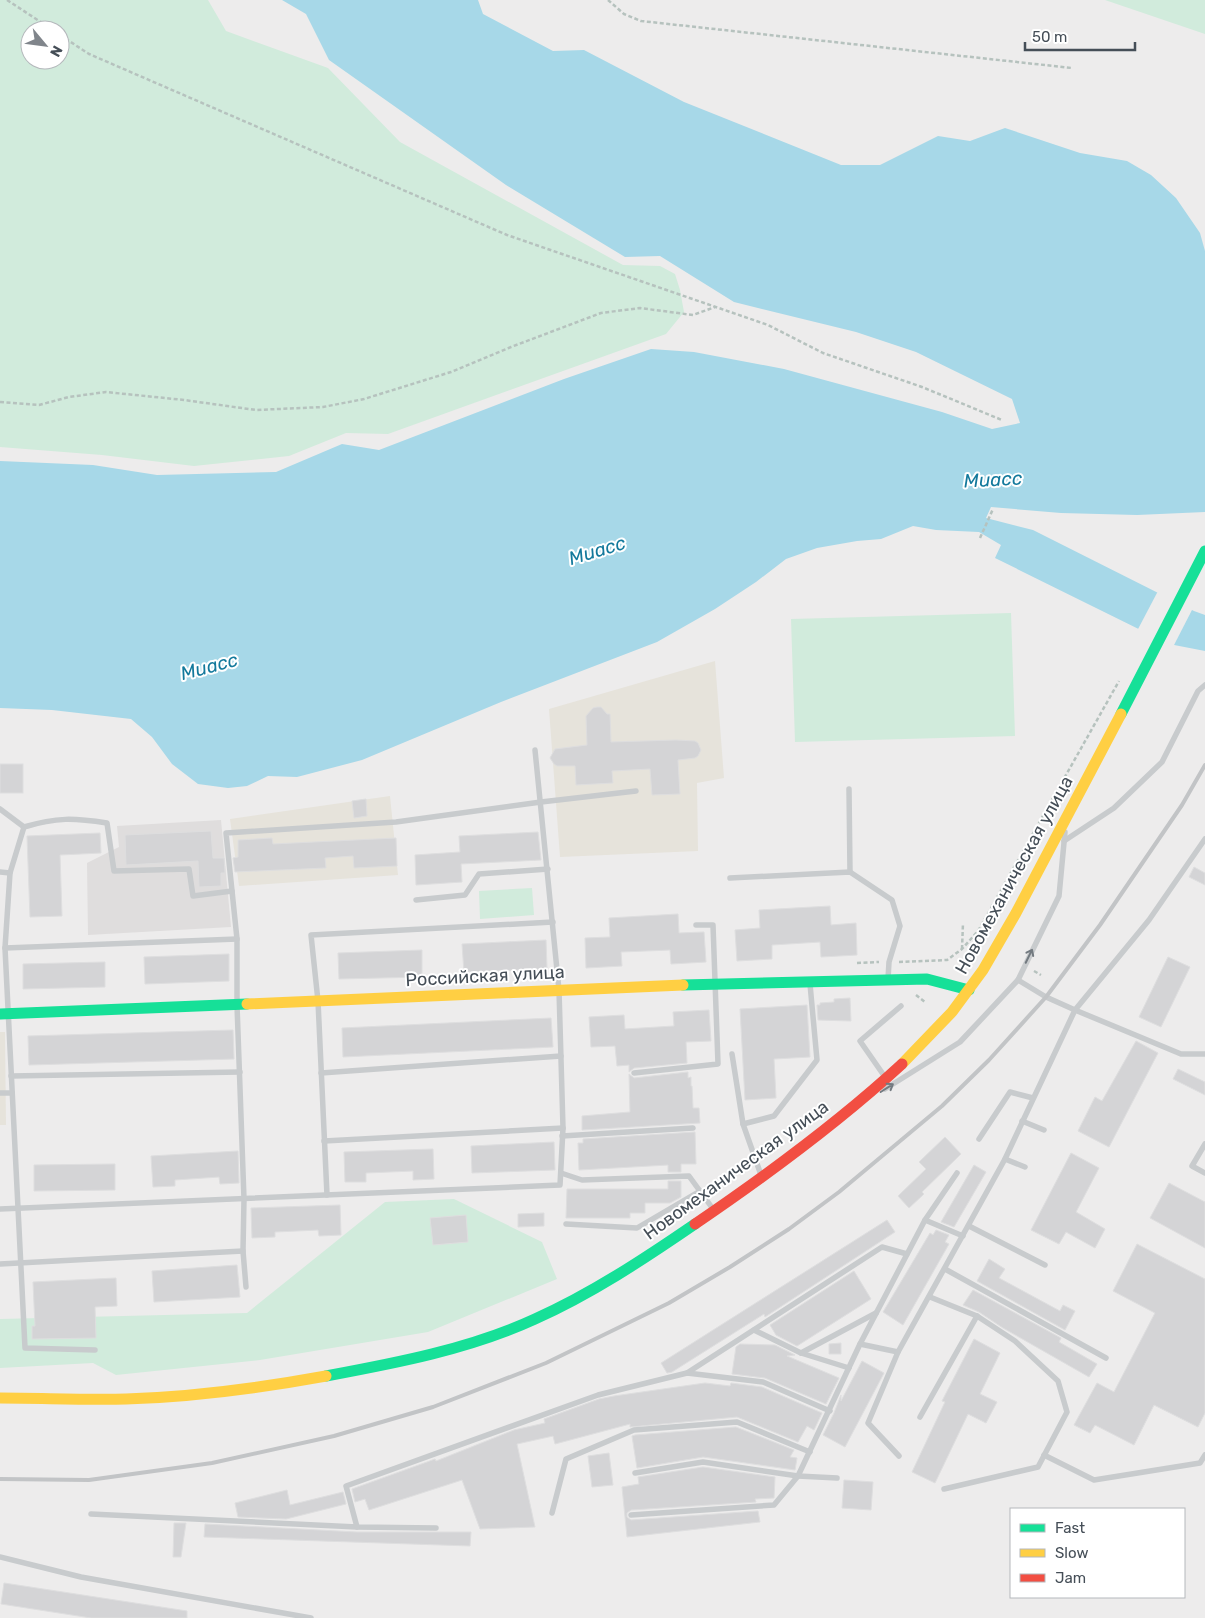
<svg xmlns="http://www.w3.org/2000/svg" width="1205" height="1618" font-family="Rubik,sans-serif">
	<style>
		.commercial { fill: #e6e3db }
		.education { fill: #dfdddd }
		.green { fill: #d1ebdc; fill-rule: evenodd }
		.water { fill: #a7d8e8 }
		.pier { fill: #edecec }
		.building { fill: #d4d4d6; stroke: #dededf }
		.lines { fill: none; stroke-linecap: round; stroke-linejoin: round }
		.path { stroke: #b6c2be; stroke-width: 2.5; stroke-dasharray: 4 2.5; stroke-linecap: butt }
		.lane { stroke: #c8cbcd; stroke-width: 5.5 }
		.fast { stroke: #16e098; stroke-width: 11 }
		.slow { stroke: #ffcf43; stroke-width: 11 }
		.jam { stroke: #f24e42; stroke-width: 11 }
		.rail { stroke: #c2c4c6; stroke-width: 4 }
		.oneway { stroke: #737a80 }
		.labels { text-anchor: middle; stroke-width: 4; stroke-linejoin: round; paint-order: stroke }
		.street-label { font-size: 18px; fill: #454e57; stroke: #fff }
		.water-label { font-size: 19px; font-style: italic; fill: #13799c; stroke: #fff }
	</style>
	<rect width="100%" height="100%" fill="#edecec"/>
	<g class="commercial">
		<path d="M715 661 724 778 697 783 698 851 560 857 549 709Z"/>
		<path d="M390 796 398 875 239 886 230 819Z"/>
		<path d="M0 1032H5L6 1125H0Z"/>
	</g>
	<path class="education" d="M221 820 231 927 88 935 87 863 119 847 117 826Z"/>
	<g class="green">
		<path d="M0 0H208L226 31 328 68 400 142 623 265 660 266 675 274 680 290 684 312 666 334 388 434 346 433 289 456 194 466 102 455 0 447ZM30 30H60V60H30Z"/>
		<path d="M1105 0H1205V34Z"/>
		<path d="M1011 613 1015 736 795 742 791 619Z"/>
		<path d="M532 888 534 915 480 919 479 891Z"/>
		<path d="M454 1199 542 1242 557 1279 428 1332 260 1360 116 1375 93 1363 0 1368V1319L247 1313 385 1202Z"/>
	</g>
	<path class="water" d="M282 0H478L483 14 553 51 584 50 684 102 841 165H880L938 136 970 141 1005 128 1080 153 1127 161 1151 175 1176 198 1200 233 1205 251V512L1137 515 1061 513 991 507 986 518 1033 530 1194 611 1205 615V651L1169 644 995 558 1001 545 979 532 936 530 913 526 881 539 857 541 817 548 786 559 756 582 715 609 657 642 501 702 362 760 297 777 268 776 247 786 228 788 198 784 172 764 152 737 131 719 52 710 0 708V461L93 465 157 475 276 472 342 444 379 450 564 379 651 349 694 352 784 369 942 412 992 429 1020 423 1012 399 916 352 856 332 734 302 660 256 625 257 506 185 329 60 306 14Z"/>
	<path class="pier" d="M1158 591 1193 608 1173 647 1137 631Z"/>
	<g class="building">
		<path d="M597 707H601L607 714H610L611 742 676 740 695 741 698 743 701 750 698 756 695 758 678 760 680 794 652 795 650 769 612 771 613 783 576 785 575 766H557L554 764 550 758 555 749 587 745 586 716 593 708Z"/>
		<rect x="0" y="764" width="23" height="29"/>
		<path d="M366 799 367 816 354 818 352 801Z"/>
		<path d="M211 831 213 858H224L225 873H221V886L199 887 198 861 126 865 125 835Z"/>
		<path d="M538 832 541 860 461 864 462 882 416 885 415 855 460 852 459 836Z"/>
		<path d="M100 833 101 853 60 855 62 916 30 917 27 836Z"/>
		<path d="M272 838 273 844 396 838 397 866 354 868 353 856 325 858 326 868 235 872 233 858 238 857V840Z"/>
		<path d="M1194 867 1205 873V885L1189 877Z"/>
		<path d="M830 906 831 925 856 923 857 955 821 957 820 942 772 945V959L737 961 735 930 760 928 759 910Z"/>
		<path d="M678 914 679 933 704 932 706 962 671 964 670 950 621 952 622 966 586 968 585 938 610 937 609 918Z"/>
		<path d="M546 940 547 969 464 972 462 944Z"/>
		<path d="M422 950V977L339 979 338 953Z"/>
		<path d="M229 954V981L145 984 144 957Z"/>
		<path d="M1168 957 1190 967 1161 1027 1139 1017Z"/>
		<path d="M105 962V987L23 989V964Z"/>
		<path d="M850 998 851 1021 818 1020 817 1005H820V1003L834 1002V999Z"/>
		<path d="M807 1005 810 1057 774 1059 776 1098 745 1100 740 1009Z"/>
		<path d="M709 1010 711 1041 686 1042 687 1063 634 1068 629 1072V1065L617 1066 615 1046 591 1047 589 1017 624 1015 625 1029 674 1026 673 1012Z"/>
		<path d="M551 1018 553 1047 343 1057 342 1028Z"/>
		<path d="M233 1030 234 1059 29 1065 28 1036Z"/>
		<path d="M1136 1041 1158 1053 1109 1147 1078 1131 1095 1097 1102 1101Z"/>
		<path d="M1178 1069 1205 1082V1095L1173 1079Z"/>
		<path d="M688 1072V1078L691 1077V1086H692L693 1108H699L700 1123 582 1130V1116L630 1112 629 1074 634 1078Z"/>
		<path d="M695 1132 696 1164H681V1172H668V1165L579 1170 578 1143H583V1139Z"/>
		<path d="M945 1137 961 1154 922 1192 924 1194 909 1208 898 1196 926 1169 919 1162Z"/>
		<path d="M554 1142 555 1170 472 1173 471 1146Z"/>
		<path d="M433 1149 434 1179 413 1180V1171L366 1173V1182H345L344 1152Z"/>
		<path d="M238 1151 239 1183 220 1184 219 1177 175 1180V1186L153 1187 151 1156Z"/>
		<path d="M1071 1153 1099 1168 1076 1212 1105 1229 1095 1248 1066 1232 1059 1244 1031 1230Z"/>
		<path d="M115 1164V1190L34 1191V1165Z"/>
		<path d="M974 1165 986 1172 954 1227 941 1222Z"/>
		<path d="M668 1181H681V1197L670 1203H645V1213H630V1218H566L567 1189H668Z"/>
		<path d="M1169 1183 1205 1202V1248L1150 1218Z"/>
		<path d="M340 1205 341 1235 319 1236 318 1230 275 1232V1237L252 1238 251 1208Z"/>
		<path d="M544 1213V1226L518 1227V1214Z"/>
		<path d="M466 1215 468 1242 433 1245 430 1218Z"/>
		<path d="M887 1220 895 1232 765 1317 764 1314 672 1372 667 1373 661 1363Z"/>
		<path d="M936 1230 949 1235 945 1242 949 1244 903 1325 883 1312 930 1233 933 1235Z"/>
		<path d="M1137 1244 1205 1279V1413L1198 1427 1154 1405 1134 1445 1095 1425 1090 1433 1074 1425 1097 1383 1114 1392 1155 1313 1113 1291Z"/>
		<path d="M989 1259 1005 1269 999 1278 1060 1311 1063 1305 1075 1311 1065 1330 977 1281Z"/>
		<path d="M237 1265 240 1297 154 1302 152 1271Z"/>
		<path d="M854 1271 871 1299 797 1346 776 1335 770 1325Z"/>
		<path d="M116 1278 117 1306 95 1307 96 1338 32 1339V1326H35L33 1282Z"/>
		<path d="M973 1290 1061 1338 1059 1342 1097 1364 1089 1377 1003 1328 979 1312 963 1305Z"/>
		<path d="M974 1339 1000 1353 980 1394 997 1402 986 1423 968 1414 935 1483 912 1472 945 1402 942 1401Z"/>
		<path d="M841 1343V1354H829V1344Z"/>
		<path d="M740 1344 775 1345 795 1355 787 1356 839 1378 826 1404 765 1378 732 1374 736 1347Z"/>
		<path d="M862 1361 884 1373 845 1447 823 1435 834 1413 841 1395V1401Z"/>
		<path d="M705 1383 730 1386 731 1383 762 1387 822 1413 814 1430 807 1426 798 1442 737 1417 630 1427V1424L555 1444 553 1436 517 1444 535 1527 480 1529 462 1480 369 1510 365 1499 355 1502 352 1489 427 1462 435 1459 436 1461 514 1430 545 1423 544 1419 599 1399 614 1396Z"/>
		<path d="M736 1427 794 1450 790 1457 797 1458 795 1470 703 1457 637 1468 632 1436 635 1435Z"/>
		<path d="M609 1453 613 1485 592 1487 588 1456Z"/>
		<path d="M703 1467 775 1477 774 1498 755 1499 756 1502 631 1510 627 1513V1517L631 1520 758 1511 760 1522 627 1537 622 1487 639 1484 638 1477Z"/>
		<path d="M844 1480 873 1482 871 1510 842 1508Z"/>
		<path d="M287 1490 290 1505 343 1492 346 1504 286 1519 238 1517 235 1503Z"/>
		<path d="M174 1523H186L181 1557H173Z"/>
		<path d="M205 1524 357 1532H471L470 1546 204 1537Z"/>
		<path d="M4 1583 187 1611V1618H91L1 1604Z"/>
	</g>
	<g class="lines">
		<g class="path">
			<path d="M7 0 53 30"/>
			<path d="M608 0 624 14 641 21 1072 68"/>
			<path d="M60 35 89 54 507 235 768 325 823 353 922 387 1002 420"/>
			<path d="M0 402 39 405 69 397 106 392 184 400 256 410 323 407 364 399 451 372 511 347 601 313 640 308 693 315 715 307"/>
			<path d="M980 538 993 509"/>
			<path d="M962 949 963 923"/>
			<path d="M899 962 947 960 962 949 978 931 1119 681"/>
			<path d="M857 963 879 962"/>
			<path d="M1034 971 1041 975"/>
			<path d="M916 995 925 1002"/>
		</g>
		<g class="lane">
			<path d="M849 789 850 872"/>
			<path d="M0 809 24 827"/>
			<path d="M1064 841 1114 808 1162 762 1198 691 1205 685"/>
			<path d="M0 872 10 873"/>
			<path d="M730 878 850 872 892 900 900 926 889 962 888 979"/>
			<path d="M416 900 465 895 479 874 548 869"/>
			<path d="M5 948 237 939"/>
			<path d="M1018 980 1046 997 1075 1010 1181 1054H1205"/>
			<path d="M732 1054 743 1124"/>
			<path d="M321 1073 561 1056"/>
			<path d="M634 1073 718 1064 713 925H696"/>
			<path d="M11 1076 240 1072"/>
			<path d="M885 1077 860 1041 901 1006"/>
			<path d="M885 1089 960 1042 1018 980 1059 896 1065 832"/>
			<path d="M0 1093H12"/>
			<path d="M1022 1121 1044 1130"/>
			<path d="M562 1136 693 1128"/>
			<path d="M979 1139 1010 1092 1033 1098"/>
			<path d="M324 1141 563 1128"/>
			<path d="M1205 1144 1192 1166 1205 1173"/>
			<path d="M1005 1159 1025 1167"/>
			<path d="M561 1173 582 1180 689 1176 713 1209"/>
			<path d="M957 1173 925 1220 963 1236"/>
			<path d="M761 1175 743 1124 774 1116 817 1060 810 984"/>
			<path d="M327 1195 318 1001 311 935 553 922"/>
			<path d="M0 1209 560 1185 563 1128 559 990 535 750"/>
			<path d="M566 1224 637 1228 700 1191"/>
			<path d="M969 1226 1045 1265"/>
			<path d="M0 1264 243 1251"/>
			<path d="M945 1269 1106 1358"/>
			<path d="M246 1287 243 1251 244 1199 237 1005V939L226 833 396 822 541 802 636 791"/>
			<path d="M930 1297 977 1316 1015 1341 1058 1381 1067 1412 1038 1467 944 1489"/>
			<path d="M754 1330 801 1353 849 1368"/>
			<path d="M860 1344 898 1352"/>
			<path d="M95 1350 25 1348 5 948 10 873 24 827C57 817 74 818 107 823L114 871 189 869 193 896 232 891"/>
			<path d="M801 1353 876 1313"/>
			<path d="M687 1373 882 1247 907 1254"/>
			<path d="M920 1417 977 1316"/>
			<path d="M1044 1455 1094 1480 1200 1463 1205 1455"/>
			<path d="M899 1456 868 1423 898 1352 1005 1159 1075 1010 1149 920 1205 839"/>
			<path d="M635 1473 703 1462 798 1476 837 1478"/>
			<path d="M552 1513 566 1459 634 1430 737 1422 810 1452"/>
			<path d="M91 1514 357 1527 436 1528"/>
			<path d="M631 1515 774 1505 798 1476 860 1344 925 1220"/>
			<path d="M357 1527 346 1486 598 1395 687 1373 763 1382 830 1411"/>
			<path d="M0 1557 81 1577 311 1618"/>
		</g>
		<g class="fast">
			<path d="M1121 714 1205 551"/>
			<path d="M683 985 927 979 969 990"/>
			<path d="M0 1014 247 1004"/>
			<path d="M326 1376C396 1363 470 1349 535 1319 591 1294 644 1259 695 1224"/>
		</g>
		<g class="slow">
			<path d="M247 1004 683 985"/>
			<path d="M902 1064 952 1012 983 970 1016 913 1121 714"/>
			<path d="M0 1398C42 1398 84 1400 126 1399 193 1397 260 1388 326 1376"/>
		</g>
		<path class="jam" d="M695 1224C767 1175 838 1123 902 1064"/>
		<path class="rail" d="M0 1479 89 1480 212 1463 334 1436 433 1407 546 1363 669 1303 730 1267 789 1229 839 1192 942 1106 989 1060 1046 997 1100 925 1182 805 1205 765"/>
	</g>
	<defs><path id="oneway-shaft" d="M-6 0H5M1.5-3L5.5 0L1.5 3" fill="none" stroke-width="1.6" stroke-linecap="round" stroke-linejoin="round" transform="scale(1.25)"/></defs>
	<g class="oneway">
		<use href="#oneway-shaft" transform="translate(1029 956) rotate(-64)"/>
		<use href="#oneway-shaft" transform="translate(887 1088) rotate(-32)"/>
	</g>
	<g class="labels">
		<g class="street-label">
			<text transform="translate(1014 875) rotate(-61)" y="6">Новомеханическая улица</text>
			<text transform="translate(485 976) rotate(-3)" y="6">Российская улица</text>
			<text transform="translate(736 1170) rotate(-36)" y="6">Новомеханическая улица</text>
		</g>
		<g class="water-label">
			<text transform="translate(993 479) rotate(-3)" y="7">Миасс</text>
			<text transform="translate(597 550) rotate(-17)" y="7">Миасс</text>
			<text transform="translate(209 666) rotate(-15)" y="7">Миасс</text>
		</g>
	</g>
	<rect x="1010" y="1508" width="175" height="90" fill="#ffffff" stroke="#b5b8bc"/>
	<rect x="1020" y="1524" width="25" height="8" fill="#16e098" stroke="#b5b8bc"/>
	<text x="1055" y="1533" font-size="15" fill="#454e57">Fast</text>
	<rect x="1020" y="1549" width="25" height="8" fill="#ffcf43" stroke="#b5b8bc"/>
	<text x="1055" y="1558" font-size="15" fill="#454e57">Slow</text>
	<rect x="1020" y="1574" width="25" height="8" fill="#f24e42" stroke="#b5b8bc"/>
	<text x="1055" y="1583" font-size="15" fill="#454e57">Jam</text>
	<g transform="translate(45 45) rotate(119)"><circle r="24" fill="#ffffff" stroke="#b5b8bc"/>
	<path d="M0-4L9 19L0 12L-9 19Z" fill="#80858b"/>
	<text y="-8" font-size="14" font-weight="bold" text-anchor="middle" fill="#454e57">N</text>
	</g>
	<path d="M1025 42v8h110v-8" fill="none" stroke="#454e57" stroke-width="2.5"/>
	<text x="1032" y="42" font-size="15" fill="#454e57" stroke="#ffffff" stroke-width="4" paint-order="stroke">50 m</text>
</svg>
